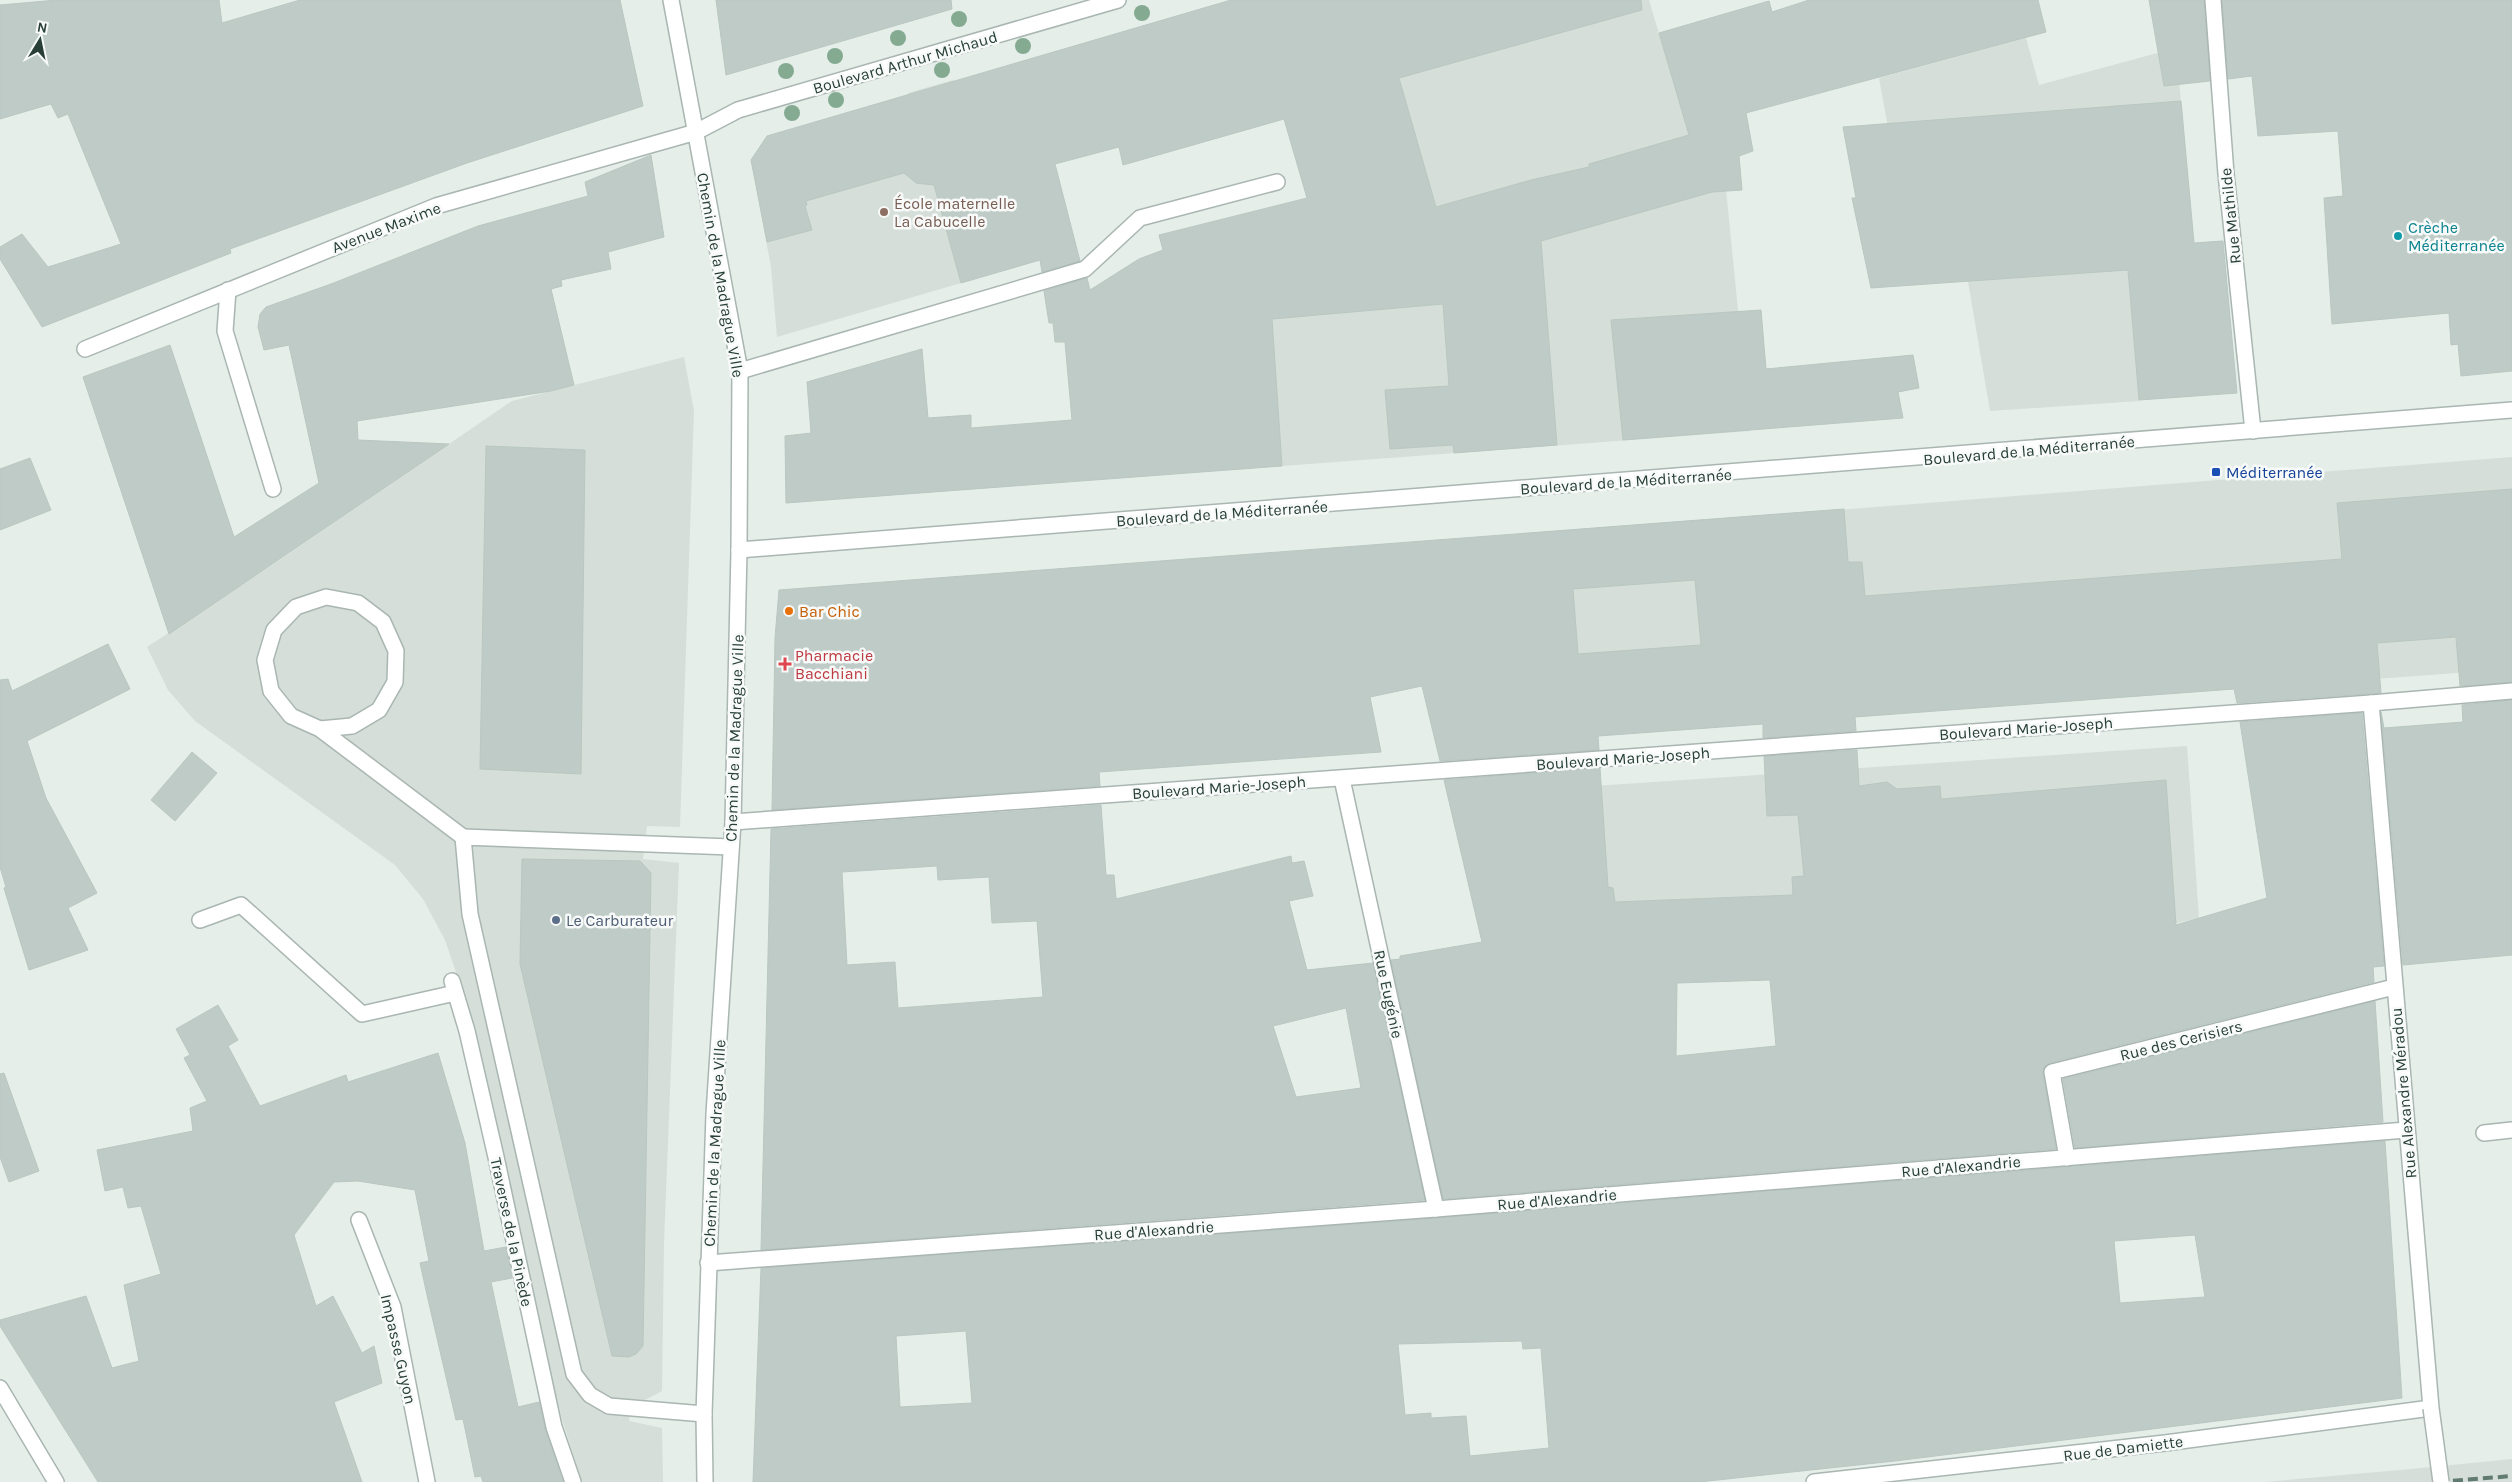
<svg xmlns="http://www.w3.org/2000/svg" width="2512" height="1482" font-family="Karla,sans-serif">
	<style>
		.built { fill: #d5ded9 }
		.building { fill: #bfcbc6; stroke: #b9c7c1; fill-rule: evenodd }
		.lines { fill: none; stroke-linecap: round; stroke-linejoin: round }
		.minor-casing { stroke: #a9b6b1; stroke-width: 18 }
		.minor { stroke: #fff; stroke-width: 15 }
		.rail { stroke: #617a72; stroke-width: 4; stroke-dasharray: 10 5; stroke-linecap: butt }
		.minor-bridge-casing { stroke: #a9b6b1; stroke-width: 18; stroke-linecap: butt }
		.minor-bridge { stroke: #fff; stroke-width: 15 }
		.tree { fill: #84aa92 }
		.education-dot { fill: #8d6e63; stroke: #f7faf8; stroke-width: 2 }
		.culture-dot { fill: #0f9aa8; stroke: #f7faf8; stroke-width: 2 }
		.transit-dot { fill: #1a4fb4; stroke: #f7faf8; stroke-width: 2 }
		.food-dot { fill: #e8710a; stroke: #f7faf8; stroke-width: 2 }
		.health-dot { fill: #e0444e; stroke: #f7faf8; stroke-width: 2 }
		.service-dot { fill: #5c6f8a; stroke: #f7faf8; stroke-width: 2 }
		.labels { text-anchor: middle; stroke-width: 5; stroke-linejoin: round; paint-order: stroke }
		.street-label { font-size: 16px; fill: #273f37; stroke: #f7faf8 }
		.education-label { font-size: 16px; fill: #785e54; stroke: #f7faf8; text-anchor: start }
		.culture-label { font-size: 16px; fill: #0d838f; stroke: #f7faf8; text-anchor: start }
		.transit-label { font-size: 16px; fill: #164399; stroke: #f7faf8; text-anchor: start }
		.food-label { font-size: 16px; fill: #c56008; stroke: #f7faf8; text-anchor: start }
		.health-label { font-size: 16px; fill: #be3a42; stroke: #f7faf8; text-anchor: start }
		.service-label { font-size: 16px; fill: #4e5e75; stroke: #f7faf8; text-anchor: start }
	</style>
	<rect width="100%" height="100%" fill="#e6eeea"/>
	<g class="built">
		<path d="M1377 0H1649L1689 135 1723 159 1750 431 1282 466 1267 256 1436 208Z"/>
		<path d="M2026 38 2039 85 2176 48 2194 243 2126 249 2139 401 1990 411 1964 258 1912 260 1879 78Z"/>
		<path d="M953 80 1022 265 777 337 771 267 751 160 767 136 909 96 908 93Z"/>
		<path d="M684 357 694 411 680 827 647 826 643 859 679 863 664 1243 662 1391 645 1400 631 1399 629 1421 662 1428 663 1482H582L562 1419 518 1241 502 1153 457 975 445 940 423 899 395 865 195 721 168 690 147 647 281 559 512 401Z"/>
		<path d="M2512 457V669L1511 742 1495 537Z"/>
		<path d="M2187 746 2199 918 2032 956 1581 977 1535 790Z"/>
		<path d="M2512 1459V1482H2264L2411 1469Z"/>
	</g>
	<g class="building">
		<path d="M57 0H219L222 23 300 0H620L643 106 467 163 230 249 231 253 42 327 0 259V247L22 234 48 267 121 244 68 114 58 118 51 104 0 119V5Z"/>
		<path d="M716 0H951L952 9 726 75Z"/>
		<path d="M1231 0H1641L1642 10 1399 78 1436 207 1531 180 1589 167V164L1689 135 1659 33 1769 1 1772 12 1809 0H2038L2046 32 1746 113 1753 151 1739 156 1742 190 1712 192 1541 241 1557 445 1454 453 1453 445 1390 449 1385 390 1449 386 1443 304 1272 319 1282 466 786 503 785 436 811 433 807 382 922 349 928 418 971 415V428L1072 420 1065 342H1055L1053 323H1049L1044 291 1087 278 1090 290 1139 259 1163 250 1159 235 1307 198 1284 119 1123 165 1119 147 1055 164 1080 261 1042 272 1040 260 961 283 934 185 916 183 904 173 806 201 807 205 805 206 812 230 767 242 751 160 767 136Z"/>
		<path d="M2149 0H2204L2210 81 2164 86Z"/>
		<path d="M2222 0H2512V371L2461 376 2458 344 2451 345 2449 313 2332 324 2324 198 2343 196 2338 131 2258 136 2252 76 2228 79Z"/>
		<path d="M2181 101 2194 243 2223 241 2237 393 2139 400 2128 270 1871 288 1852 198H1856L1843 127Z"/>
		<path d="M651 155 664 237 608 252 611 269 561 280 562 286 551 289 574 385 551 391 357 421 358 440 449 444 169 634 83 377 170 345 234 537 319 483 289 345 264 350 258 327 260 314 266 307 331 284 478 226 588 196 585 182Z"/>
		<path d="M1761 310 1766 369 1913 355 1919 388 1898 392 1903 418 1623 440 1611 320Z"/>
		<path d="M486 446 585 450 581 774 480 769Z"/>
		<path d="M30 458 51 510 0 530V469Z"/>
		<path d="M2512 489V682L2460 686 2456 637 2377 643 2381 693 2237 703 2234 689 1855 717 1856 731 1763 738V724L1598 736 1599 750 1440 761 1422 686 1370 697 1381 752 1099 772 1100 786 772 810 775 638 779 590 1844 509 1848 562H1862L1865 596 2342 559 2337 503ZM1695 580 1701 645 1578 654 1573 589Z"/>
		<path d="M108 644 130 689 27 741 46 798 97 893 68 908 88 950 29 970 4 888 6 887 0 867V680L8 679 12 691Z"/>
		<path d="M2512 700V955L2403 965 2381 712 2384 728 2463 722 2462 705Z"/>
		<path d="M2362 713 2384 966 2373 967 2374 982 2049 1063 2043 1069V1074L2056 1149 1443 1199 1391 960 1400 959V956L1482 942 1444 780 1600 768 1608 887 1613 888 1615 902 1793 895 1792 877 1804 876 1798 815 1767 816 1764 756 1857 750 1859 786 1887 782 1897 789 1940 786 1941 799 2166 780 2176 925 2267 898 2240 722ZM1770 980 1776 1046 1676 1056 1677 983Z"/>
		<path d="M192 752 217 773 175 821 151 800Z"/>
		<path d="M1101 805 1106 875H1114L1116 899 1291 856 1292 863 1304 861 1313 896 1289 901 1307 970 1373 963 1425 1200 761 1250 771 829ZM937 866 938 880 989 877 992 923 1037 921 1043 997 898 1008 895 962 847 965 842 872ZM1346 1008 1361 1088 1296 1097 1273 1026Z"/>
		<path d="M522 859 640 861 651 873 643 1346 636 1354 629 1357 612 1356 520 964Z"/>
		<path d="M2375 1001 2383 1122 2075 1148 2063 1079Z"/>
		<path d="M218 1005 238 1040 228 1046 260 1106 346 1075 348 1082 438 1053 465 1143 484 1251 506 1247 512 1278 491 1282 518 1407 539 1402 545 1430 563 1482H483L481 1476 475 1477 463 1419 456 1420 427 1295 420 1263 429 1261 415 1190 358 1181 334 1182 294 1235 316 1306 333 1296 362 1353 374 1346 382 1383 334 1402 362 1482H98L0 1326V1320L86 1296 112 1368 139 1361 124 1285 161 1274 141 1206 128 1208 123 1187 105 1191 97 1150 193 1131 190 1108 207 1101 184 1058 190 1055 176 1029Z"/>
		<path d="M4 1073 39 1171 9 1182 0 1157V1074Z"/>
		<path d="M2385 1141 2402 1398 1895 1461 1699 1482H753L761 1268 1437 1218ZM2195 1235 2205 1297 2120 1303 2114 1241ZM966 1331 972 1403 900 1407 896 1336ZM1522 1341 1523 1349 1541 1348 1549 1448 1470 1456 1466 1416 1431 1418V1413L1405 1415 1398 1344Z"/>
	</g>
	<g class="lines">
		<defs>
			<g id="minor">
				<path d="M671 0 740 371 739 550 733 822 714 1114 704 1414 705 1482"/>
				<path d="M2213 0 2226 174 2253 431"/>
				<path d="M228 290 225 331 273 489"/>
				<path d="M85 349 436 206 696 132 738 110 1118 0"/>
				<path d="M740 371 1085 269 1140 218 1277 182"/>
				<path d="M739 550 2512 410"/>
				<path d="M320 729 352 726 379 710 395 682 396 651 383 622 358 603 326 597 296 607 274 630 265 660 271 691 291 716 320 729 463 837"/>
				<path d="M1342 779 1436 1209"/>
				<path d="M733 822 2371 703 2512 691"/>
				<path d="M200 920 241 905 362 1014 455 993"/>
				<path d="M452 981 467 1031 496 1157 554 1427 573 1482"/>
				<path d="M2484 1133 2512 1130"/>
				<path d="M2067 1158 2052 1072 2394 987"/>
				<path d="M359 1220 393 1307 427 1482"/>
				<path d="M708 1263 1436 1209 2406 1130"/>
				<path d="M0 1388 56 1482"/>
				<path d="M704 1414 609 1406 590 1395 574 1374 470 914 463 837 731 847"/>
				<path d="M1814 1482 2165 1443 2431 1408 2371 703"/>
			</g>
		</defs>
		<use href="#minor" class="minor-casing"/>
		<use href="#minor" class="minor"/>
		<path class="rail" d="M2438 1482 2512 1476"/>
		<defs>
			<path id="minor-bridge" d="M2431 1408 2441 1482"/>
		</defs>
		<use href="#minor-bridge" class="minor-bridge-casing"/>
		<use href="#minor-bridge" class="minor-bridge"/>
	</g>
	<g class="tree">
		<circle cx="1142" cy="13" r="8"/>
		<circle cx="959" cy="19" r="8"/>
		<circle cx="898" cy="38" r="8"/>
		<circle cx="1023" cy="46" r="8"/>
		<circle cx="835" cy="56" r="8"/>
		<circle cx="942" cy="70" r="8"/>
		<circle cx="786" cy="71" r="8"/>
		<circle cx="836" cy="100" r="8"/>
		<circle cx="792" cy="113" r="8"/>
	</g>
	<circle class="education-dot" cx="884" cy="212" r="5"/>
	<circle class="culture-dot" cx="2398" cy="236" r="5"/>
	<rect class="transit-dot" x="2211" y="467" width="10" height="10" rx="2.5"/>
	<circle class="food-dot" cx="789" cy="611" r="5"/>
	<path class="health-dot" d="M782.5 656.5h5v5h5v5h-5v5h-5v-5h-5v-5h5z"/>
	<circle class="service-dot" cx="556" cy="920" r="5"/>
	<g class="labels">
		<g class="street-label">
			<text transform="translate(905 62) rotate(-16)" y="6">Boulevard Arthur Michaud</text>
			<text transform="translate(2230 216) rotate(-96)" y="6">Rue Mathilde</text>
			<text transform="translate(386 227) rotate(-21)" y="6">Avenue Maxime</text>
			<text transform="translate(721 275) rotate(80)" y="6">Chemin de la Madrague Ville</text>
			<text transform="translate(2029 450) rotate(-5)" y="6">Boulevard de la Méditerranée</text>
			<text transform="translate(1626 481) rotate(-4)" y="6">Boulevard de la Méditerranée</text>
			<text transform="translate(1222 513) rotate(-4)" y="6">Boulevard de la Méditerranée</text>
			<text transform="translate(2026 728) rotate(-4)" y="6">Boulevard Marie-Joseph</text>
			<text transform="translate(734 738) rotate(-88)" y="6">Chemin de la Madrague Ville</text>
			<text transform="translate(1623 758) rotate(-4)" y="6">Boulevard Marie-Joseph</text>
			<text transform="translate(1219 787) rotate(-4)" y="6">Boulevard Marie-Joseph</text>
			<text transform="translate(1389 994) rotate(78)" y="6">Rue Eugénie</text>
			<text transform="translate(2181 1040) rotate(-14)" y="6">Rue des Cerisiers</text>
			<text transform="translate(2403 1093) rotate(-95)" y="6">Rue Alexandre Méradou</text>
			<text transform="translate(714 1143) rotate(-87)" y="6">Chemin de la Madrague Ville</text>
			<text transform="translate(1961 1166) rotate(-5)" y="6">Rue d'Alexandrie</text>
			<text transform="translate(1557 1199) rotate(-5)" y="6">Rue d'Alexandrie</text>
			<text transform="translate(1154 1230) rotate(-4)" y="6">Rue d'Alexandrie</text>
			<text transform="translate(512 1232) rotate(78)" y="6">Traverse de la Pinède</text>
			<text transform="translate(399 1349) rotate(77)" y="6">Impasse Guyon</text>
			<text transform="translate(2123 1448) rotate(-7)" y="6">Rue de Damiette</text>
		</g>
		<g class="education-label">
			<text x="894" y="209">École maternelle<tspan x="894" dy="18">La Cabucelle</tspan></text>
		</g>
		<g class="culture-label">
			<text x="2408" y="233">Crèche<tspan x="2408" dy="18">Méditerranée</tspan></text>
		</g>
		<g class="transit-label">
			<text x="2226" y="478">Méditerranée</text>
		</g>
		<g class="food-label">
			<text x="799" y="617">Bar Chic</text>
		</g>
		<g class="health-label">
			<text x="795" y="661">Pharmacie<tspan x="795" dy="18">Bacchiani</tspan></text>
		</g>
		<g class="service-label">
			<text x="566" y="926">Le Carburateur</text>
		</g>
	</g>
	<g transform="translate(40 40) rotate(10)" stroke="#f7faf8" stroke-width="4" paint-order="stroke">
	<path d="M0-4L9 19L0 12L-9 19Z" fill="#273f37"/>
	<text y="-8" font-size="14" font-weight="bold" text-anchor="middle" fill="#273f37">N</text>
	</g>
</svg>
